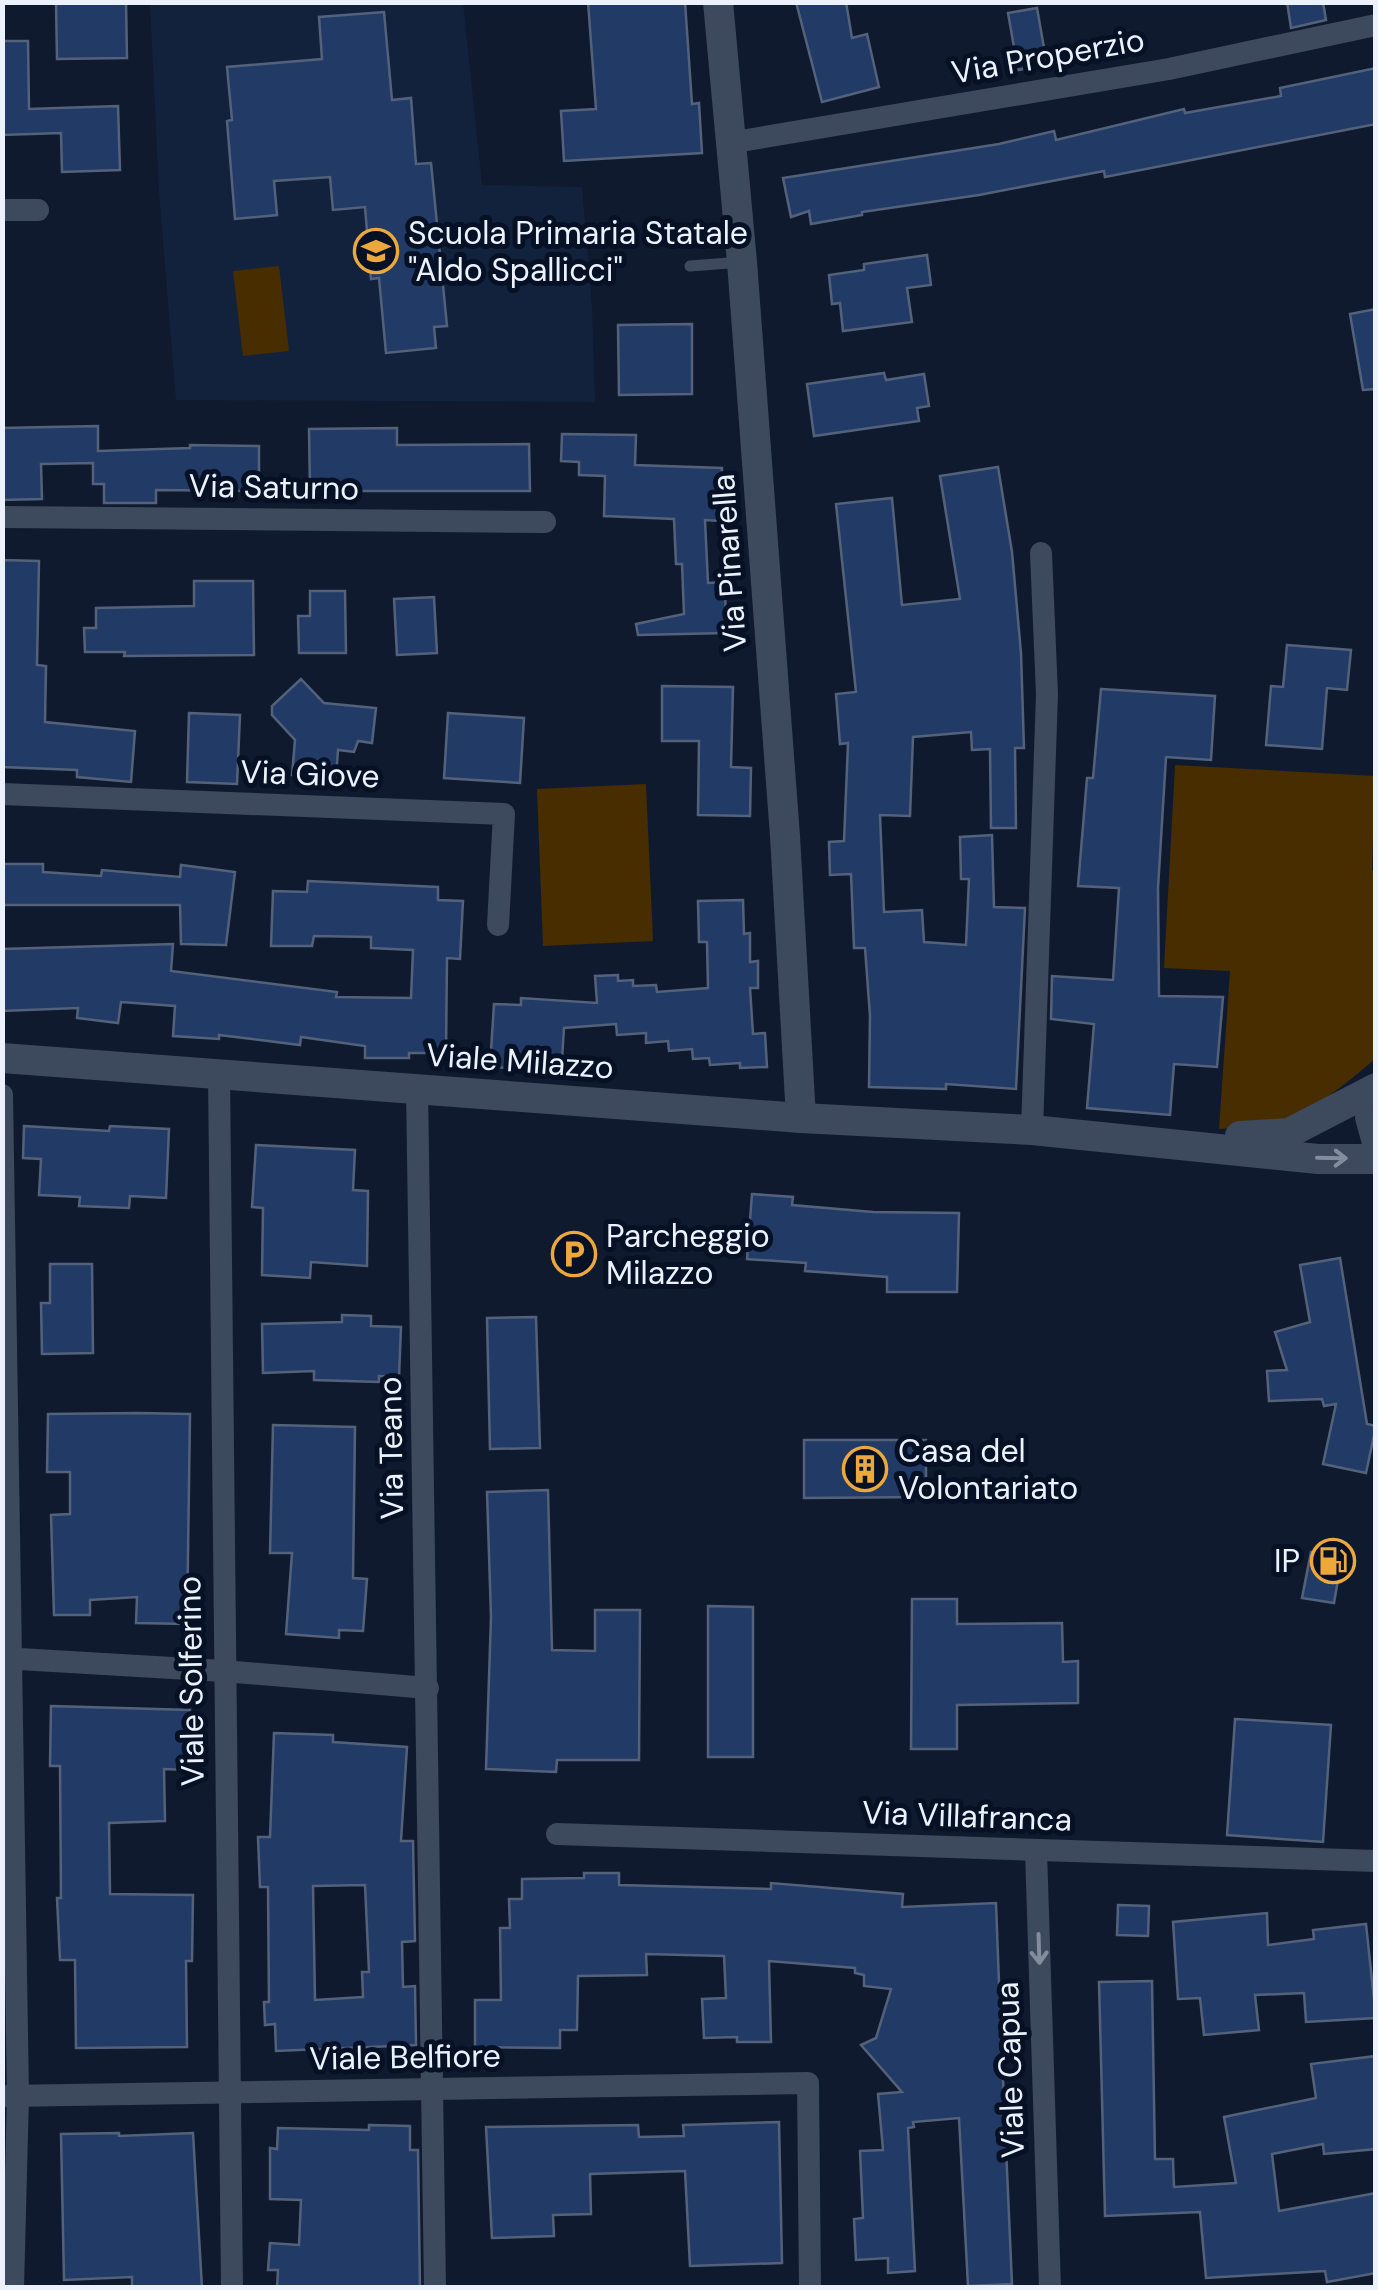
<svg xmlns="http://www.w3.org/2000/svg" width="1378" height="2290" font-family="'DM Sans',sans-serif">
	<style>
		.built { fill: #13223c }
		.green { fill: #482d00 }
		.building { fill: #213a66; stroke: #53627a; stroke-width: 2.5; fill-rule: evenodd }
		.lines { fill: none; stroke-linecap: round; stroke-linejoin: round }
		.service { stroke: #3d495d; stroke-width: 11 }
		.minor { stroke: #3d495d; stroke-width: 22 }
		.tertiary { stroke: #3d495d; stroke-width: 30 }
		.oneway { stroke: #838d9d }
		.labels { text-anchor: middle; stroke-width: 10; stroke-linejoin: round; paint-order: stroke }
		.street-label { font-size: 32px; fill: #ebf2fe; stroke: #061125 }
		.poi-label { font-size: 32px; fill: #ebf2fe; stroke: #061125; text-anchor: start }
	</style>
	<rect width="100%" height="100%" fill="#0f1a2f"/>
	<path class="built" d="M150 3H463L482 185 582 187 592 307 595 402 176 400 159 191Z"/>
	<g class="green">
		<path d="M279 266 289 351 243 356 233 271Z"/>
		<path d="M1175 765 1375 776 1372 870 1376 871 1375 1059C1347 1083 1311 1113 1274 1123 1257 1128 1237 1128 1219 1129L1230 971 1164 968Z"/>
		<path d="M646 784 653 941 543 946 537 789Z"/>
	</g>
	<g class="building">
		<path d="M56 2H126L127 58 57 59Z"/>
		<path d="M588 2H685L692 104 699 103 702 153 564 161 561 111 596 109Z"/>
		<path d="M796 2H846L852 38 867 34 879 87 822 102Z"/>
		<path d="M1287 2H1323L1326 20 1291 28Z"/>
		<path d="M1037 8 1047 65 1018 70 1008 13Z"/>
		<path d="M384 12 392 100 411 98 416 164 431 163 447 326 434 327 436 348 386 353 379 278 371 279 365 207 333 210 330 177 274 181 277 215 235 219 227 121 232 120 227 67 322 59 319 17Z"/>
		<path d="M2 41H28L29 109 118 106 120 170 62 172 61 133 2 135Z"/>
		<path d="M1376 68V124L1105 177 1104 171 979 195 862 212V215L811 224 809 211 791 217 783 178 999 144 1054 131 1056 140 1184 109 1185 113 1281 96 1280 88Z"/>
		<path d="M927 255 931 285 907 288 912 322 843 331 840 303 832 304 829 275 864 270V264Z"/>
		<path d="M1376 309V389L1363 390 1350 314Z"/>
		<path d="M692 324V394L619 395 618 325Z"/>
		<path d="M884 373 886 380 924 374 929 406 917 408 919 421 814 436 807 384Z"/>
		<path d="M98 426V451L190 448V445L259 446V491L156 490V503H104V484H93V463L41 464 42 499 2 500V428Z"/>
		<path d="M397 428V445L529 444 530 491H310L309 429Z"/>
		<path d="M562 434 636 435 635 465 722 468 720 521 705 520 708 583 725 582 726 633 638 635 636 624 684 614 682 564H676L674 519 604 516 605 476 579 475V462L561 461Z"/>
		<path d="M998 467 1012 552 1021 653 1024 748H1015L1016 828H991L990 749 972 750 971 732 913 737 910 816 880 815 884 912 922 910 924 942 966 945 969 879H961L960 837 992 835 994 907 1025 908 1016 1089 946 1084V1089L869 1087 870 1016 865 948H854L851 874 830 875 829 842 844 841 848 743 840 744 836 694 856 692 836 504 892 498 902 605 960 599 940 476Z"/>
		<path d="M2 560 39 561 37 665 46 666 45 722 135 731 131 782 77 777V770L2 767Z"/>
		<path d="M194 581H253L254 655 124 656 125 652H85L84 628H96V608L194 606Z"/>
		<path d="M310 591H345L346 653H299L298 616H310Z"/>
		<path d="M434 597 437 653 397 655 394 599Z"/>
		<path d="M1287 645 1351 650 1347 690 1327 688 1322 749 1266 745 1271 686 1283 687Z"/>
		<path d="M301 679 324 703 376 708 372 743 358 741 354 752 338 750 336 777 320 782 292 775 295 740 272 715V706Z"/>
		<path d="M662 686 733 687 731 767 751 768 750 816 698 815 699 741H662Z"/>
		<path d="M1101 689 1215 696 1211 760 1166 757 1158 888 1159 996 1223 997 1217 1067 1174 1064 1170 1115 1087 1108 1094 1024 1051 1019 1052 976 1113 980 1119 888 1078 886 1087 778H1093Z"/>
		<path d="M189 713 240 715 237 784 187 782Z"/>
		<path d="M448 713 524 718 520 783 444 778Z"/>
		<path d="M2 864H43V872L101 876 102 870 180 877 181 865 235 872 226 945 181 944 180 905H2Z"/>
		<path d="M308 881 438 887V900L463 901 460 959 447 958 446 1053H409V1058H365V1046L301 1037 300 1045 219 1035V1039L173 1036 175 1006 121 1002 118 1023 77 1018 78 1008 2 1011V949L173 944 171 971 337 992 336 997 411 998 413 950 371 948V937L314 936 312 946H271L273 891 307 892Z"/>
		<path d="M743 900 744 934 750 933V962L758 961V988H750L753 1034 765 1033 767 1067 740 1068V1063L710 1065 709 1058 693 1059 692 1049 669 1051 668 1041 646 1043V1033L617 1035 616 1024 564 1028 562 1059 536 1058 535 1069 490 1067 494 1004 521 1005V998L597 1003 595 976 618 975V981L633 980V986L656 985 657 992 708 988 707 942H699L698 901Z"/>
		<path d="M24 1126 109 1131 110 1126 169 1129 166 1198 130 1196 129 1208 79 1206 80 1197 39 1195 41 1159 23 1158Z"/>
		<path d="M256 1145 355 1150 353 1190 368 1191 367 1266 311 1262 310 1278 262 1275 263 1208 252 1207Z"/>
		<path d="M752 1194 793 1197 792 1205 873 1212 959 1213 957 1292H887V1277L805 1271 806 1263 747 1259Z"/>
		<path d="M1340 1258 1367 1424 1376 1426 1366 1473 1323 1464 1336 1404 1324 1406 1322 1399 1269 1401 1267 1371 1287 1370 1275 1332 1310 1322 1300 1265Z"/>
		<path d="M50 1264H92L93 1353 42 1354 41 1303H50Z"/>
		<path d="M342 1315 371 1316V1326L401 1327 399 1377 379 1376V1382L314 1380V1371L263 1373 262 1324 342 1322Z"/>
		<path d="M536 1317 540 1448 490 1449 487 1318Z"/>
		<path d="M138 1413 190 1414 187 1624 136 1623 137 1597 90 1600V1615H54L51 1515 70 1514V1472H47L48 1414Z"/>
		<path d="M273 1425 355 1427 353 1578 367 1579 363 1631 339 1630V1638L286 1634 292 1553H270Z"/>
		<path d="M804 1440H926V1497L804 1498Z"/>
		<path d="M548 1490 552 1650 595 1651V1610H640L639 1760H557L556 1772 486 1769 491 1617 487 1492Z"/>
		<path d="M1311 1552 1342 1557 1334 1603 1302 1598Z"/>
		<path d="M912 1599H957V1624L1062 1623 1063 1662 1078 1661V1703L957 1705V1749H911Z"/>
		<path d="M708 1606 753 1607V1757H708Z"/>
		<path d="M51 1706 190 1710 187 1770 164 1769 165 1821 109 1823 110 1894 193 1895 192 1961H186L187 2047 76 2048 75 1960H60L57 1898H61L60 1766H50Z"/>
		<path d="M1235 1719 1331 1725 1323 1842 1227 1835Z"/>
		<path d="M274 1733 333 1735V1742L407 1747 401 1841H413L415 1941 402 1942 403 1987 415 1986 416 2045 276 2051 275 2024 265 2025 264 2002H269L268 1887H260L258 1837H270ZM365 1885 369 1972H362L363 1997 315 2000 313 1886Z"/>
		<path d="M584 1873H619V1885L771 1889V1883L903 1894 902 1907 996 1903 999 1983H1004L1003 2079 1012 2284 968 2286 959 2118 913 2122 914 2127 908 2128 915 2271 888 2273V2258L856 2260 854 2219 863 2218 860 2151 883 2150 878 2094 902 2092 861 2045 876 2038 891 1989 864 1986V1975L855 1973V1968L769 1961 771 2042H737V2037L704 2038 702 1999 726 1998 724 1956 646 1954 647 1975 578 1976 577 2030H560V2048L475 2047V2000H501L500 1928H510L509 1899H522V1879L584 1878Z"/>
		<path d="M1118 1905 1149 1906 1148 1936 1117 1935Z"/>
		<path d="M1267 1913 1268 1945 1314 1939 1313 1930 1366 1924 1376 2018 1306 2022 1304 1993 1255 1995 1259 2030 1204 2035 1200 1998 1178 1999 1173 1922Z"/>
		<path d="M1152 1981 1155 2159H1173L1174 2187 1236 2183 1224 2117 1316 2098 1311 2064 1376 2056V2149L1324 2154 1323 2144 1272 2154 1279 2211 1376 2193V2273L1327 2282 1325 2271 1206 2278 1200 2212 1105 2216 1099 1982Z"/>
		<path d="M779 2122 782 2263 690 2266 685 2171 590 2174 591 2214 553 2215 554 2236 492 2238 486 2127 638 2125 639 2137 684 2136 683 2125Z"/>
		<path d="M369 2125 410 2126V2150H418L420 2288H277L278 2270H268L270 2243 299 2245 301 2200 270 2199V2148L277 2149 278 2128 369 2130Z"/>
		<path d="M119 2133V2136L193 2133 202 2288H132V2277L64 2280 61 2134Z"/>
	</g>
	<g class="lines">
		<path class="service" d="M690 266 742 262"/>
		<g class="minor">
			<path d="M729 143 1169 69 1376 25"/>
			<path d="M2 210H38"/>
			<path d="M2 517 545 522"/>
			<path d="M2 794 504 814 498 925"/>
			<path d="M219 1074 232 2288"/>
			<path d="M417 1088 435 2288"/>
			<path d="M2 1095 18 2096 13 2288"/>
			<path d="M1032 1130 1047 694 1041 553"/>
			<path d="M2 1658 223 1671 428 1688"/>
			<path d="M557 1834 1376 1861"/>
			<path d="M1036 1851 1050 2288"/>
			<path d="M6 2096 808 2083 810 2288"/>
		</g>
		<g class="tertiary">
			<path d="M718 2 742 262 785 836 801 1118"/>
			<path d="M2 1058 801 1118 1032 1130 1318 1159H1376"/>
			<path d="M1376 1091 1370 1117 1376 1139"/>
			<path d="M1240 1136 1289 1133 1376 1088"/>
		</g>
	</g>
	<defs><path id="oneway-shaft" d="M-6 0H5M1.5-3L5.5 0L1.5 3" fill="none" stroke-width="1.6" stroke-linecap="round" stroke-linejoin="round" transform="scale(2.5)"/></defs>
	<g class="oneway">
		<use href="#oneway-shaft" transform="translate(1332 1158) rotate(1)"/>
		<use href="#oneway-shaft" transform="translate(1039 1949) rotate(88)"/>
	</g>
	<defs>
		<symbol id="school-ring" viewBox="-11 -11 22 22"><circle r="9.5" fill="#061125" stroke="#eda83c" stroke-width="1.5"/><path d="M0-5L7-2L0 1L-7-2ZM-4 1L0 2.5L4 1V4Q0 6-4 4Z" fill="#eda83c"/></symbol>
		<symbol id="parking-ring" viewBox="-11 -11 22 22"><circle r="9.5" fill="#061125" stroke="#eda83c" stroke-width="1.5"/><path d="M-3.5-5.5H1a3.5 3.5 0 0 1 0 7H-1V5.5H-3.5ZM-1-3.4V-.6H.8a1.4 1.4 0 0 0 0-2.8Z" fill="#eda83c"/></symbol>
		<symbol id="building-ring" viewBox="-11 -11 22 22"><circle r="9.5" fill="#061125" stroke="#eda83c" stroke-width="1.5"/><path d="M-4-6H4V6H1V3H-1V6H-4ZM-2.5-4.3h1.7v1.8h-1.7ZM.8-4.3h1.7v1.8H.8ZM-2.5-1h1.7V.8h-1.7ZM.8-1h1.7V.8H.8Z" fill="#eda83c"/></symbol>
		<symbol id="fuel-ring" viewBox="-11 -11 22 22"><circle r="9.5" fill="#061125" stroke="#eda83c" stroke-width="1.5"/><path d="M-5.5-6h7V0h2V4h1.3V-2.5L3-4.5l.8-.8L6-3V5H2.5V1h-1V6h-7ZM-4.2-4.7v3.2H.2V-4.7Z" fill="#eda83c"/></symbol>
	</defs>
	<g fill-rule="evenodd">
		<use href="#school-ring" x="351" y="226" width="50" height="50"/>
		<use href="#parking-ring" x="549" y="1229" width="50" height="50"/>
		<use href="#building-ring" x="840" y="1444" width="50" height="50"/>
		<use href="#fuel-ring" x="1308" y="1536" width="50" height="50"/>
	</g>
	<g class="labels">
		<g class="street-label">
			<text transform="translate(1048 56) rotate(-10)" y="11">Via Properzio</text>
			<text transform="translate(274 487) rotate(1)" y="11">Via Saturno</text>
			<text transform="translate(729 563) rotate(-94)" y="11">Via Pinarella</text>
			<text transform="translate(310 774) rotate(2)" y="11">Via Giove</text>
			<text transform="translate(520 1061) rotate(4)" y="11">Viale Milazzo</text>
			<text transform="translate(391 1448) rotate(-91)" y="11">Via Teano</text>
			<text transform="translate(191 1681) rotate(-91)" y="11">Viale Solferino</text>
			<text transform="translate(967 1816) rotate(2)" y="11">Via Villafranca</text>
			<text transform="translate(405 2057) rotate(-1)" y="11">Viale Belfiore</text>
			<text transform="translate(1010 2070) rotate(-92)" y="11">Viale Capua</text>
		</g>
		<g class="poi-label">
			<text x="408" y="244">Scuola Primaria Statale<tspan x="408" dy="37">"Aldo Spallicci"</tspan></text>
			<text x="606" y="1247">Parcheggio<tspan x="606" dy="37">Milazzo</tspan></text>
			<text x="898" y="1462">Casa del<tspan x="898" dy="37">Volontariato</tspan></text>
			<text x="1300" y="1572" text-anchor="end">IP</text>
		</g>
	</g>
	<rect width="1378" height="2290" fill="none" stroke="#ebf2fe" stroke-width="10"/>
</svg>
